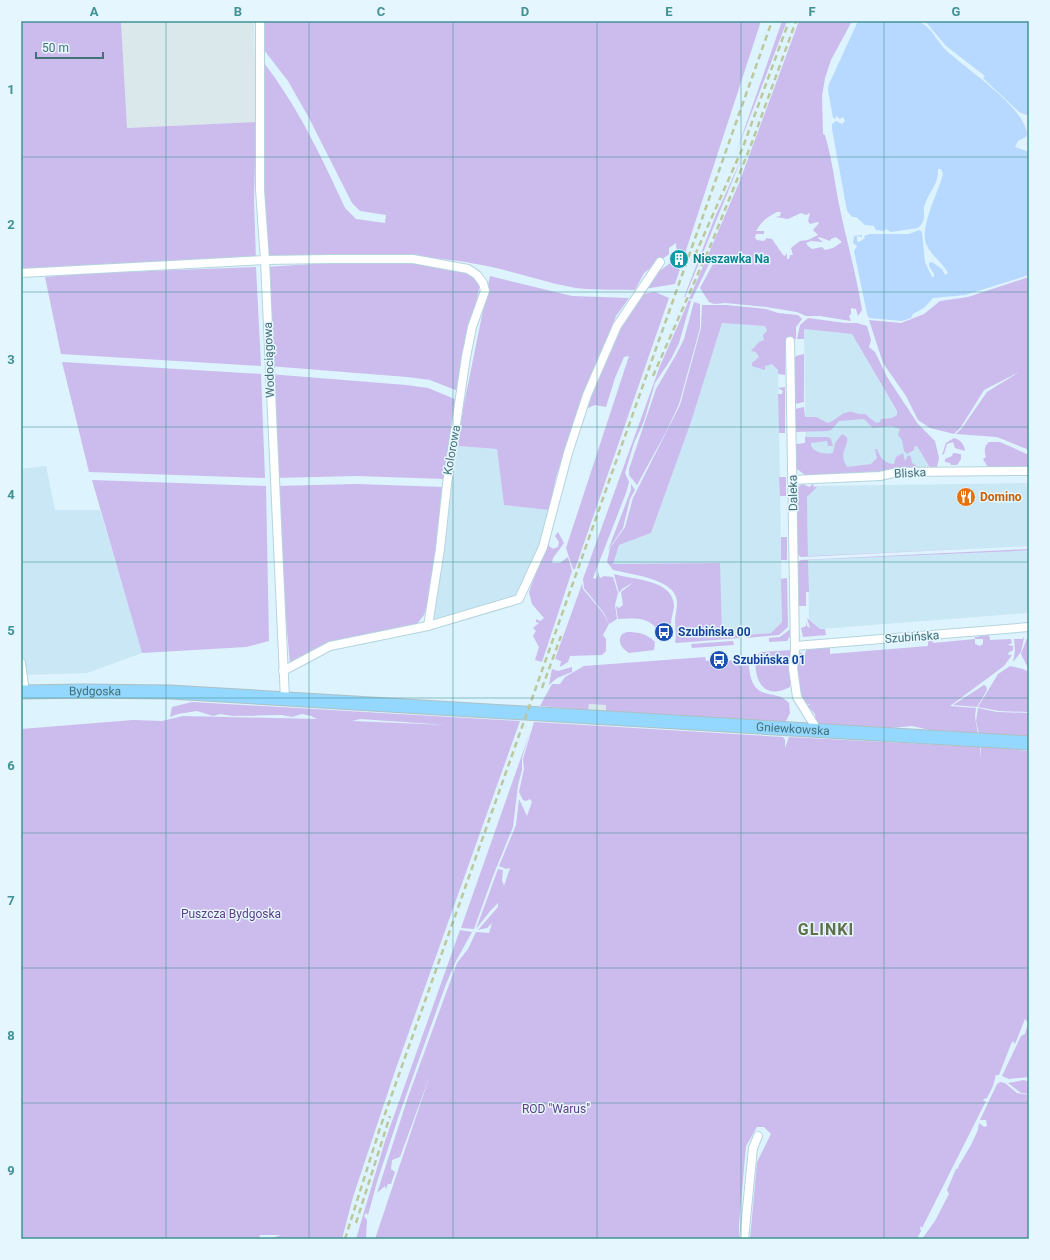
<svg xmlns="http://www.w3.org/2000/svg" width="1050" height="1260" font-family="Roboto,sans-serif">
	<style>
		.residential { fill: #c9e7f4 }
		.industrial { fill: #dae8eb }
		.green { fill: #ccbbed; fill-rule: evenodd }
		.sand { fill: #b7d9ff }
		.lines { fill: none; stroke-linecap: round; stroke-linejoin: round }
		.minor-casing { stroke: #b4d5de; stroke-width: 10 }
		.primary-casing { stroke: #adc1c3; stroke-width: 15 }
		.minor { stroke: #fff; stroke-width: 8 }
		.primary { stroke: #94d7ff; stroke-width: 13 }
		.rail { stroke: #bbc79c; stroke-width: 2.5; stroke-dasharray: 6 4; stroke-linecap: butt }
		.grid { fill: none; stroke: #409294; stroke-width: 1; stroke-opacity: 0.55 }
		.labels { text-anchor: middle; stroke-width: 3; stroke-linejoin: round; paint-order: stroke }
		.culture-label { font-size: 12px; font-weight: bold; fill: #0d838f; stroke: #e6f6ff; text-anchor: start }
		.street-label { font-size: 12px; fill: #447176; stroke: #e6f6ff }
		.food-label { font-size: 12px; font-weight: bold; fill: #c56008; stroke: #e6f6ff; text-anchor: start }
		.transit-label { font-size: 12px; font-weight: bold; fill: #164399; stroke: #e6f6ff; text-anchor: start }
		.park-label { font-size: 12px; fill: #603f89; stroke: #e6f6ff }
		.district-label { font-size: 16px; font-weight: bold; letter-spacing: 1px; fill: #607147; stroke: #e6f6ff }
		.neatline { fill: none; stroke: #409294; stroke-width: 1.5 }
		.grid-label { font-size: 13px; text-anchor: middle; font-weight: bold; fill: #409294 }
	</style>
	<rect width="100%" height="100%" fill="#ddf3fe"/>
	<g class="residential">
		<path d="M722 323 765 326 778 361 782 622 771 633 722 636 719 563 612 564 619 545 651 533 691 422Z"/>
		<path d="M804 329 852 334 930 469 816 470 806 460Z"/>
		<path d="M458 446 497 449 504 505 549 510 541 545 519 593 513 597 434 619Z"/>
		<path d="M46 466 55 510H100L142 653 87 673 21 675V469Z"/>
		<path d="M1029 483V546L808 556 807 497 818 486Z"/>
		<path d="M1029 550V613L820 629 809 619 808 560Z"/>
	</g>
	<g class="industrial">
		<path d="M121 21H254L256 122 127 128Z"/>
		<path d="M589 704 606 705V711L588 710Z"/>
	</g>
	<g class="green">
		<path d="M21 21H121L127 128 256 122 254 201 256 259 21 269Z"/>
		<path d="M265 21H761L675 284 644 289 650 278 677 258 676 243 669 248V254L644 273 635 290C614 289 591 291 571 287 539 281 508 269 476 264 406 251 335 255 264 259L262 195 264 63C298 107 322 158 345 208L356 219 385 223 386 215 360 211 352 203 309 118 288 81 264 50Z"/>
		<path d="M782 21H787L736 153Z"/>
		<path d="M799 21H852L831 60 825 78 822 96 823 134 825 135C833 162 835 187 841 214 848 246 857 278 862 310L858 316 856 309 851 308V314L849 316 851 321 820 316H806L797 312 766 307 725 303 714 304 709 302 700 288 714 262 711 260 692 299H689L739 183ZM777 212H781L780 216 776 217 788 219 801 213 806 215 810 213 808 221 810 224 818 222 819 223 813 230 818 235 808 240 800 241 791 248 793 255H790L789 259H787V253L785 256 783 255 772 239 767 238 764 241 757 240 755 238 756 234H764V231H756C762 221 767 217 777 212ZM819 237 830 241 831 239 836 237 842 242 833 248 825 250 822 247 812 249 808 246 806 243 811 241 823 242 818 238Z"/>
		<path d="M743 155 685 297H684L715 217Z"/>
		<path d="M330 263H412L482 274 458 391 430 380 407 377 269 366 264 267Z"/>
		<path d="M256 267 261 366 61 354 45 277 93 273Z"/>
		<path d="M490 276 572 296 629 298 616 316 576 415 556 477 549 510 504 505 497 449 458 446 463 409Z"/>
		<path d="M1029 277V450L997 437 956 434 962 428 987 392 1019 372 984 390 961 427 954 434 930 428 918 420 906 396 883 363 869 320 901 323 924 314 940 301 968 297Z"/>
		<path d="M655 292 669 298 575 569H573L566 548 629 356 624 357 615 378 606 407 595 405 586 409 614 337 643 294Z"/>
		<path d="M689 300 691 301 679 343 671 359 655 383 644 421 634 443 625 473 629 482 626 493 593 578 596 579 599 572V576L601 578 604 576 613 577 618 593 615 605 617 619 609 624 604 613 584 588 583 579 660 366Z"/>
		<path d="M694 302 700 304V328L679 404 666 432 637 485 629 475V469L656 389 676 355 684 339Z"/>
		<path d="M702 305H726L766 309 778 313 798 315 802 319 796 327V339L786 340 785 375 778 374V370L772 364 765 366V370L752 366V363L759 357 756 352 751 351 759 342 764 340 763 335 767 331 765 326 722 323 691 422 651 533 619 545 613 564 720 563 722 636 741 635V638L676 643 675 642C677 634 675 629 675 621 675 613 679 606 676 597 671 579 630 574 613 570L607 562 610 548 625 527 633 498 680 405 701 328Z"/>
		<path d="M808 318 845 323H857L867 326 871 340 869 347 875 352 887 377 918 424 935 441 939 458 937 467 933 469 880 473 805 475 797 469 796 444 805 443V437H828L831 439 833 446H828L827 441 811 443V446C814 453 827 455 833 453L835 443 842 434 847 437C849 446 838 452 847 467L871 464 877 458 875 449H877C880 457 884 464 894 464L896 457 903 453 905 461 908 455 911 457 912 463 921 469 930 468 917 446 914 447V450L907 454 904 451 902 440 898 435 900 429 891 426 873 428 864 419 839 421 831 430 828 431 796 432 795 409 804 407 805 417H816L828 423C835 421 841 413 848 412 853 411 857 415 865 414L876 423 880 422 881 419 892 418 897 415V411L852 334 804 329V339H797L800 325Z"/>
		<path d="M804 354V402L795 404 794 359 796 356Z"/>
		<path d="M62 362 261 374 265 478 89 472Z"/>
		<path d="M269 374 406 385 428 388 457 400 445 479 356 476 273 478Z"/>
		<path d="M785 387V433H779L778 394H782L783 391 778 388Z"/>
		<path d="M954 438C961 440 964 444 965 451L955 448 953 442 947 444 944 454 942 455 946 443Z"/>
		<path d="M989 442H1000L1029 455V468H993L987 466 983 459 986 457C984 451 984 446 989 442Z"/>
		<path d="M953 453 961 454V459L957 465H951L950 463 945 462V459L952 456Z"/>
		<path d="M779 477H786V496H780Z"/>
		<path d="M92 480 266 486 269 641 246 647 142 653Z"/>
		<path d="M356 484 444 487 430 595 424 615 416 625 372 636 325 644 293 666 290 664 274 486Z"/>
		<path d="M631 484 635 490 630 499 623 528 608 550 631 490Z"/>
		<path d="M803 484 809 487 813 484 814 487 818 486 807 497 808 556 1029 546 801 557 797 554V487Z"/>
		<path d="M550 532 549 546 553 549 558 547 559 542 555 536 558 532 564 543 553 558 552 563H560L568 557 572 571 542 662 535 660 539 647 533 636 536 631 533 628 539 623 536 622V619L540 621 544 618 532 604 529 592Z"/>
		<rect x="781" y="537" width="6" height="23"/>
		<path d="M1029 549V550L1016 551 808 560 809 592H806V606H798V562L801 560Z"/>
		<path d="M614 574C633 580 672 579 674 605 674 611 671 617 671 624L667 625 669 628H672L670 640C648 620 649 617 618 619L616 606 619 608 623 605 621 592 634 582 622 589 619 593Z"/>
		<path d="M787 578 788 627 779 635 746 638V635L771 633 782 622 781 579Z"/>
		<path d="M582 584 583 589 603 613 609 624 603 635 606 639V651L602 655 570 656 568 662 560 667 561 661 555 659Z"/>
		<path d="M807 618 820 629H825L826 635 803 637 801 628 806 626V621L807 626 810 628Z"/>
		<path d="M789 630H791L790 636 787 641 769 642V638L780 637Z"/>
		<path d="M627 632C639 632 647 634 655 642L654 650 629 653C623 649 619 645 620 638L622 634Z"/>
		<path d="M989 635 990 640 1011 639 1012 643 1008 645 1013 646V650L1008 653 1009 655H1012L1004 666 950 706 976 708 975 717 978 734 938 732 912 726 891 728 819 724 816 722 815 714 807 705H812L806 704C800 691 789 665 801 652L802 654 805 655 806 649 830 647V654L928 646V639H933V643L975 639V644L980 646 983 644V639H975V637Z"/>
		<path d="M1023 637 1024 638 1021 652 1013 662 1015 651 1014 639H1023Z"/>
		<path d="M1027 638 1029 642V670L1021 654Z"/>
		<path d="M733 641 734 645 692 648 691 644Z"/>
		<path d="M792 650 790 687C762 702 753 677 756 656L761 652Z"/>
		<path d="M705 657 706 661 714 660 715 663C729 662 734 656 749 666 752 705 776 687 789 703L790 713 785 723 606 711V705L589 704 588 710 540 706 552 684H560L565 677 584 666Z"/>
		<path d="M1010 666 1023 669 1029 672V712L999 711 978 707 998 674Z"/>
		<path d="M572 667V672L557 678 549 685 552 669 558 671Z"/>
		<path d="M984 685 986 686 987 690 977 707 953 705Z"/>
		<path d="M192 702 520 721 395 1071 353 1197 342 1239H269L281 1235H260L259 1239H21V729L133 720 162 721 183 716 317 719 311 716 302 714 292 717 282 715 233 716 220 714 213 716 197 711 178 714 170 717 172 707ZM360 719 447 725 352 721Z"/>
		<path d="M978 708 997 712 1029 713V737L979 734 976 721Z"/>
		<path d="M534 722 783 737 785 740V748L789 737 980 747 981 759V746L1029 751V1077L1009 1079 1002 1076 1021 1036 1025 1034 1028 1023 1025 1019 1015 1044 1013 1041 1011 1044 999 1075H996L993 1086 987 1098 984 1099 983 1101H986L922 1228 921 1226 920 1228 921 1231 917 1239H750L757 1162 771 1134 764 1127H757L746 1146 739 1225V1239H375L430 1075 400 1157 392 1160 391 1169 395 1172 391 1184H388L386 1189 385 1186 377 1193 408 1097 457 963 468 949 476 932 489 933 492 923 487 928 478 930 498 907V903L491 910 476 929 498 869 503 870 502 880 504 886 510 868 506 869 499 866 516 825 519 799 527 816 532 802 530 799 526 801 523 800 519 792 524 769 523 759Z"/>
		<path d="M530 732 522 758V770L518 785 513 827 493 876 474 929 461 928Z"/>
		<path d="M460 930 472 932 456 961 446 984 398 1118 377 1182 368 1215 366 1213 364 1216 367 1220 366 1239H356L385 1141Z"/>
		<path d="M1024 1080 1029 1082V1094L1021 1093 1008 1083Z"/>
		<path d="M1000 1082 1005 1083 1017 1093 1029 1095V1239H922L935 1221 949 1194 947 1190 956 1169 959 1168 958 1167 971 1145 978 1130 979 1123 984 1127 987 1126 986 1120H980L997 1084Z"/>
	</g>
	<g class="sand">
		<path d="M858 21H917C932 26 936 41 947 51 966 69 1025 107 1027 134L1026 137 1018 141 1015 147 1029 152V275L965 295 933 298 924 308 913 314 911 318 902 321 869 318 867 314 854 251 857 246 853 243 854 236 862 235V237L857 236V241L859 242 865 238 864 236 870 234H909L919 230 922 232 925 262 932 277H934V274L929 266V263L932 262 942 269 945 275 948 273C942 262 932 256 927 246 918 229 939 191 943 174L941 169H938C939 184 929 192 925 204 921 214 929 217 918 228L891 232 886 229 883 231 876 230 874 226 865 225 856 217H852L847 211 832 129V124L836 121 842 124 845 121 843 117 840 119 836 116 835 119 833 118 828 90 829 84Z"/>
		<path d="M925 21H1029V116L1019 112 983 78 985 76 946 46Z"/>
	</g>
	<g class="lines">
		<defs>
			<g id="minor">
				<path d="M260 21V190L265 260 285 699"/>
				<path d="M21 273 265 260 330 259H413L468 269 477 275 483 283 485 291 472 327 466 357 447 484 440 549 428 626"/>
				<path d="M790 341 795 651 793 668 797 697 818 731"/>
				<path d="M792 480 880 476 898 472 1029 471"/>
				<path d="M795 646 1029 627"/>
				<path d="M21 663 25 692"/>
				<path d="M283 671 330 646 428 626 519 599 543 547 568 453 587 395 617 326 660 262"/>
				<path d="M744 1239 753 1148 758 1136"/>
			</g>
			<g id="primary">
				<path id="s1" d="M21 692 82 691 170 692 1029 743"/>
			</g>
		</defs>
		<use href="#minor" class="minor-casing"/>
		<use href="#primary" class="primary-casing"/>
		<use href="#minor" class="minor"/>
		<use href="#primary" class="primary"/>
		<g class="rail">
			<path d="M695 255 743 147 789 21"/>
			<path d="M653 376 712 242 751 145 796 21"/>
			<path d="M542 688 561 636"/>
			<path d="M356 1223 390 1116"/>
			<path d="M345 1239 380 1128 772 21"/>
		</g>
	</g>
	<path class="grid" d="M166 21V1239M309 21V1239M453 21V1239M597 21V1239M741 21V1239M884 21V1239M21 157H1029M21 292H1029M21 427H1029M21 562H1029M21 698H1029M21 833H1029M21 968H1029M21 1103H1029"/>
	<defs>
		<symbol id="building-disc" viewBox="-11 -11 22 22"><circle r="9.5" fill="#0f9aa8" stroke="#e6f6ff"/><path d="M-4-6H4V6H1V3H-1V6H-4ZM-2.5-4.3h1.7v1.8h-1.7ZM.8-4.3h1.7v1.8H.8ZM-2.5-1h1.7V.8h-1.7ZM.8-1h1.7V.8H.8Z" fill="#fff"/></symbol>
		<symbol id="restaurant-disc" viewBox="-11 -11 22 22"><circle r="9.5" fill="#e8710a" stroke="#e6f6ff"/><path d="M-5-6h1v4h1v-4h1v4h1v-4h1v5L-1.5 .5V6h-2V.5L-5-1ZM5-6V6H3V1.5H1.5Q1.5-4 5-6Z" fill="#fff"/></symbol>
		<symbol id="bus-disc" viewBox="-11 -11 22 22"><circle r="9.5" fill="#1a4fb4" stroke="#e6f6ff"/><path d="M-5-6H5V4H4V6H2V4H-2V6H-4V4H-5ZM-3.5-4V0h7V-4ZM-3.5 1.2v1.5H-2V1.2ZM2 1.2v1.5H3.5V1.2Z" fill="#fff"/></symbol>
	</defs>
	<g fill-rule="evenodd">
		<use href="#building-disc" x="668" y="248" width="22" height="22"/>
		<use href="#restaurant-disc" x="955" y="486" width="22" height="22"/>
		<use href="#bus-disc" x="653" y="621" width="22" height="22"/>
		<use href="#bus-disc" x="708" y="649" width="22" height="22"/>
	</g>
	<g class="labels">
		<g class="culture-label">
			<text x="693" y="263">Nieszawka Na</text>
		</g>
		<g class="street-label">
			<text transform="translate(269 360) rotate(-92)" y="4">Wodociągowa</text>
			<text transform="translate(452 450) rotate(-80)" y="4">Kolorowa</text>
			<text transform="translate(910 473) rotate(-3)" y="4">Bliska</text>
			<text transform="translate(793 493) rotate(-91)" y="4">Daleka</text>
			<text transform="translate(912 637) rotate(-4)" y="4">Szubińska</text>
			<text dy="4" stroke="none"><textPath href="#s1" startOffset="74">Bydgoska</textPath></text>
			<text dy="4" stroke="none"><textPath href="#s1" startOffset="773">Gniewkowska</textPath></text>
		</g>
		<g class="food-label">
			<text x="980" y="501">Domino</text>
		</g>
		<g class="transit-label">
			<text x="678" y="636">Szubińska 00</text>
			<text x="733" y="664">Szubińska 01</text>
		</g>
		<g class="park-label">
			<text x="231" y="918">Puszcza Bydgoska</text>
			<text x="556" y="1113">ROD "Warus"</text>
		</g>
		<g class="district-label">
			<text x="826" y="935">GLINKI</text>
		</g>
	</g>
	<rect width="1050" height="1260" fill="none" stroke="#e6f6ff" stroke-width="44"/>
	<path d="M36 52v6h67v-6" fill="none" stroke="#447176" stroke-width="2"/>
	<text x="42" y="52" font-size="12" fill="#447176" stroke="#e6f6ff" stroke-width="3" paint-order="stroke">50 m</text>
	<rect x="22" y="22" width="1006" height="1216" class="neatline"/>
	<g class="grid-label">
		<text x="94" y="16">A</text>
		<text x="238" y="16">B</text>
		<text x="381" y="16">C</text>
		<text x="525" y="16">D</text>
		<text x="669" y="16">E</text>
		<text x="812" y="16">F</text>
		<text x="956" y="16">G</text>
		<text x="11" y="94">1</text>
		<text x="11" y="229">2</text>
		<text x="11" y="364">3</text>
		<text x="11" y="499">4</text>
		<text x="11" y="635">5</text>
		<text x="11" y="770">6</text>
		<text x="11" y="905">7</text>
		<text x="11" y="1040">8</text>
		<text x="11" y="1175">9</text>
	</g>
</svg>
